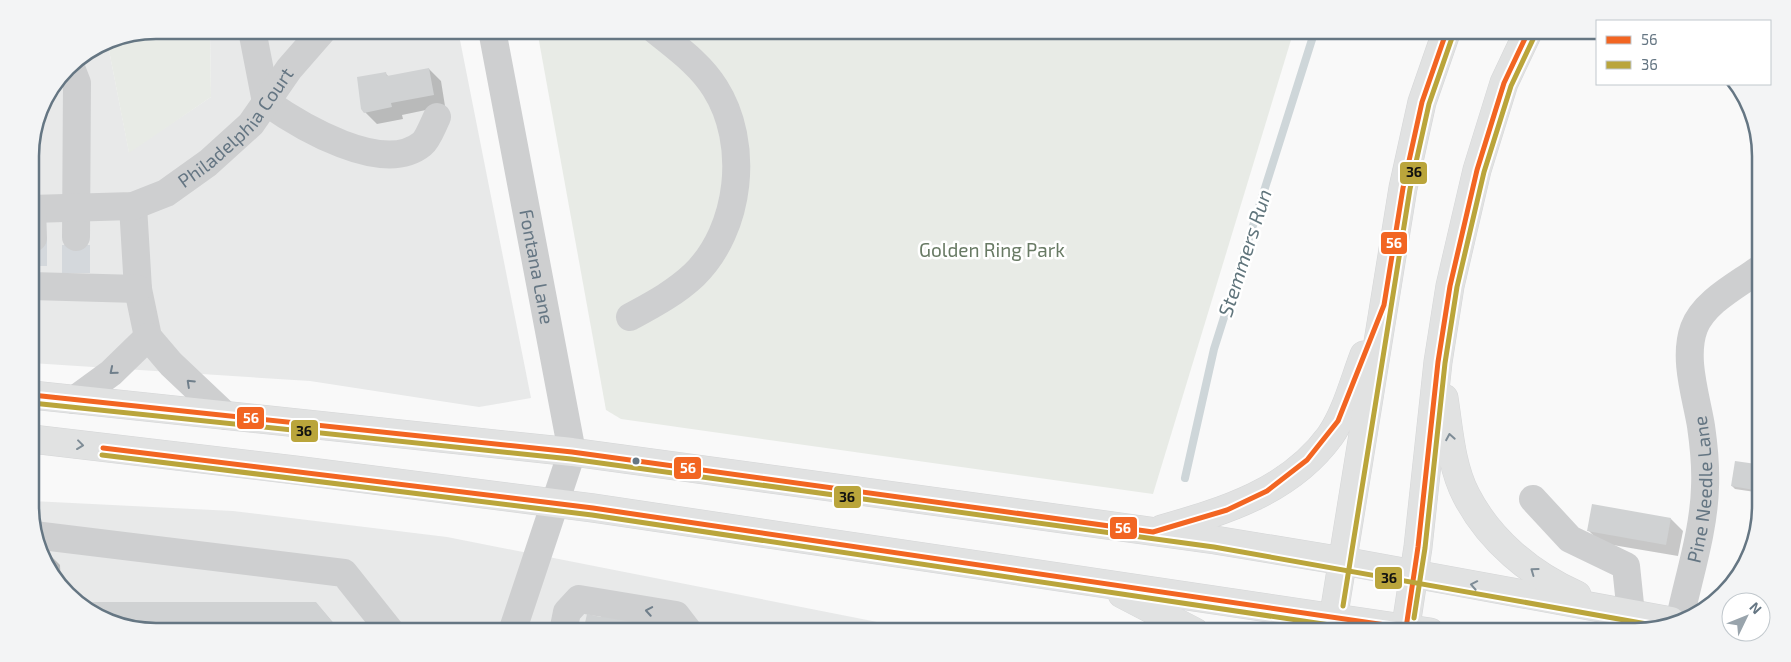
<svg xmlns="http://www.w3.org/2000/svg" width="1791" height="662" font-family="'Exo 2',sans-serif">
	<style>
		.built { fill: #e8e9e9 }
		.green { fill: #e8ebe6 }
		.shadow { fill: #0003 }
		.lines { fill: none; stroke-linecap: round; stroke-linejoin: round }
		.stream { stroke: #ced6d9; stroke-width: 8 }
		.building { fill: #d0d2d3 }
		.minor-tunnel { stroke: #d4d8dc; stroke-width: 28; stroke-dasharray: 28 14; stroke-linecap: butt }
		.major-casing { stroke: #d5d6d7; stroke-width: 29 }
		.minor { stroke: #cecfd0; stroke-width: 28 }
		.major { stroke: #e1e2e2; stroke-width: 28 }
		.bus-1-casing { stroke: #fff; stroke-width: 9 }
		.bus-2-casing { stroke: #fff; stroke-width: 9 }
		.bus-1 { stroke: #f26522; stroke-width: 5 }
		.bus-2 { stroke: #baa53b; stroke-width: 5 }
		.oneway { stroke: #707f8b }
		.oneway2 { stroke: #7e8c96 }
		.bus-dot { fill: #657683; stroke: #fff; stroke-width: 2 }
		.labels { text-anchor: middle; stroke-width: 5; stroke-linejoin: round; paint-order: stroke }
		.street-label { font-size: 19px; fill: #657683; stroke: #fff }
		.park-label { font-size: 19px; fill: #687a64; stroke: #fff }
		.water-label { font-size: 20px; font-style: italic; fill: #60757c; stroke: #fff }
		.rim { fill: none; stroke: #657683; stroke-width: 2.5 }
		.line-badge { stroke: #fff; stroke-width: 2 }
		.badge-label { font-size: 14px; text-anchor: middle; font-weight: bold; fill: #fff }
		.pale-badge-label { font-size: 14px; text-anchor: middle; font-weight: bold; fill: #111 }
	</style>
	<rect width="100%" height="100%" fill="#f9f9f9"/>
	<g class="built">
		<path d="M210 30H458L531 398 479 407 310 381 31 363 30 147 43 100 73 61 107 40 129 152 211 97Z"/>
		<path d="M32 501 233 511 447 537 928 632H156L116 625 61 589 32 531Z"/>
	</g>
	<g class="green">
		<path d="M156 30H210L211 97 129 153 107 40Z"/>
		<path d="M537 30H1294L1153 494 621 419 606 410Z"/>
	</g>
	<g class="shadow">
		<path d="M429 69 441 81 445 106 402 115 403 119 377 124 365 112 385 73 389 77Z"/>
		<path d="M1756 465 1755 492 1735 489 1732 486Z"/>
		<path d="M1671 519 1683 531 1678 556 1601 543 1589 531Z"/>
		<path d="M45 556H51L60 565 61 588Z"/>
		<path d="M316 603 341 632H156L116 625 83 604Z"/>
	</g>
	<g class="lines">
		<path class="stream" d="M1185 478 1214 349 1315 30"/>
	</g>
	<g class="building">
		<path d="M429 68 434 95 391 103 392 107 364 113 361 109 357 77 386 72 387 76Z"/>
		<path d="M1735 461 1756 464 1754 490 1731 486Z"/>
		<path d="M1592 504 1671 518 1666 545 1587 531Z"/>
		<path d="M81 602H316L341 632H156L116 625Z"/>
		<path d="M587 614 601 617V614L658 625 657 628 670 632H583Z"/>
	</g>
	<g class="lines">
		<g class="minor-tunnel">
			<path d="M33 238V273"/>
			<path d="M76 273V237"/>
		</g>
		<defs>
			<g id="major">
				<path d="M32 395 572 452 866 492 1215 540 1343 561 1671 621"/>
				<path d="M1444 398C1449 430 1451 466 1466 495 1489 540 1531 575 1577 595"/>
				<path d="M32 439 295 470 593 508 1430 632"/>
				<path d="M1162 529C1224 511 1289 492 1330 436 1346 413 1354 381 1364 355"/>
				<path d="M1122 594 1195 632"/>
				<path d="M1331 632 1403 188 1422 102 1447 30"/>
				<path d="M1405 632 1418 547 1438 362 1450 286 1477 170 1504 83 1529 30"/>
			</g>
		</defs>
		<use href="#major" class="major-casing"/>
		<g class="minor">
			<path d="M252 30 266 102C300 126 383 176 422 144 428 139 433 125 437 117"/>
			<path id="s1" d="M492 30 572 452 512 632"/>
			<path d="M70 65 77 83 76 237"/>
			<path d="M133 206 138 289 148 337 171 364 226 416"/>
			<path id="s2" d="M31 209 133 206 166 193 208 163 251 124 289 69 323 30"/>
			<path d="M32 209 33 238"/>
			<path d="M31 286 138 289"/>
			<path d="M630 317C652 305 675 293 694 275 741 229 750 143 715 88 700 64 677 48 655 30"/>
			<path d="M74 400 111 373 148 337"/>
			<path d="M1533 499 1570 539 1626 566 1631 614"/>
			<path d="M34 535 344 573 391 632"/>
			<path id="s3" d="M1680 618C1689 576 1704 530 1705 487 1706 467 1704 447 1701 426 1696 396 1683 358 1694 328 1704 302 1736 286 1758 270"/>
			<path d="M563 632 567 612 579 599 676 615 689 632"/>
		</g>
		<use href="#major" class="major"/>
		<defs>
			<g id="bus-1">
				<path d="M32 395 572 452 1153 532 1227 510 1267 491 1307 460 1338 421 1384 305 1403 188 1422 102 1447 30"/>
				<path d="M103 448 593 508 1406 628"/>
				<path d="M1406 628 1418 547 1438 362 1450 286 1477 170 1504 83 1529 30"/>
			</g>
			<g id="bus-2">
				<path d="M32 403 571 459 1214 547 1658 626"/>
				<path d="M102 455 592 515 1377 632"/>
				<path d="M1343 606 1410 189 1429 104 1454 32"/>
				<path d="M1414 618 1425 548 1445 363 1457 287 1484 172 1511 86 1536 33"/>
			</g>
		</defs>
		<use href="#bus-1" class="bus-1-casing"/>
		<use href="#bus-2" class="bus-2-casing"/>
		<use href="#bus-1" class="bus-1"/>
		<use href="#bus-2" class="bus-2"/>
	</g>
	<defs><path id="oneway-chevron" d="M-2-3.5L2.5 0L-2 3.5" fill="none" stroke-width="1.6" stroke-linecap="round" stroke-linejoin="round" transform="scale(1.25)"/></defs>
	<g class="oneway">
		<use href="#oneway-chevron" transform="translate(113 371) rotate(140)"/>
		<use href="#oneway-chevron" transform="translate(190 383) rotate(-137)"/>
		<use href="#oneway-chevron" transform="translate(649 611) rotate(-170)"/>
	</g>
	<g class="oneway2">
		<use href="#oneway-chevron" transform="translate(1450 437) rotate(-100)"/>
		<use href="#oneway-chevron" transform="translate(80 445) rotate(7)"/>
		<use href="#oneway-chevron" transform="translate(1534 571) rotate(-144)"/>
		<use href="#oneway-chevron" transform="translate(1474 585) rotate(-169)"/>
	</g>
	<circle class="bus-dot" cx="636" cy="461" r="4.5"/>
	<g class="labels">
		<g class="street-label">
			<text dy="7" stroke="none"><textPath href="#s2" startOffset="234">Philadelphia Court</textPath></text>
			<text dy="7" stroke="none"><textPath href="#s1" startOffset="241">Fontana Lane</textPath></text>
			<text dy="7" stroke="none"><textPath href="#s3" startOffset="131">Pine Needle Lane</textPath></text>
		</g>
		<g class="park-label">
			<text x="992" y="257">Golden Ring Park</text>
		</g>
		<g class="water-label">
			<text transform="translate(1245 253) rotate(-72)" y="7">Stemmers Run</text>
		</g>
	</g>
	<path d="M0 0H1791V662H0ZM156 39H1635A117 117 0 0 1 1752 156V506A117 117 0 0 1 1635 623H156A117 117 0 0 1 39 506V156A117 117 0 0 1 156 39Z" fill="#f3f4f5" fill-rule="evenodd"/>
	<path class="rim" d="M156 39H1635A117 117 0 0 1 1752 156V506A117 117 0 0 1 1635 623H156A117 117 0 0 1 39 506V156A117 117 0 0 1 156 39Z"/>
	<g class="line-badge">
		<rect x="1399" y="161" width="29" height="24" rx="5" fill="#baa53b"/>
		<rect x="1380" y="231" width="28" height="24" rx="5" fill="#f26522"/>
		<rect x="236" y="406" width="29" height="24" rx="5" fill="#f26522"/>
		<rect x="290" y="419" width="29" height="24" rx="5" fill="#baa53b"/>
		<rect x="673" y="456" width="29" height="24" rx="5" fill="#f26522"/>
		<rect x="833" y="485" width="29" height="24" rx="5" fill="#baa53b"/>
		<rect x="1109" y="516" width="29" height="24" rx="5" fill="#f26522"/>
		<rect x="1374" y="566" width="29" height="24" rx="5" fill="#baa53b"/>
	</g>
	<g class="badge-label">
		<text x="1394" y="248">56</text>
		<text x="251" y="423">56</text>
		<text x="688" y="473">56</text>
		<text x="1123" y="533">56</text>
	</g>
	<g class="pale-badge-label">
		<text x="1414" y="177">36</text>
		<text x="304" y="436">36</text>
		<text x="847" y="502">36</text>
		<text x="1389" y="583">36</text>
	</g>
	<rect x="1596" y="20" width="175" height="65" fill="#ffffff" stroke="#c1c8cd"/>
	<rect x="1606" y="36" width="25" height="8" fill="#f26522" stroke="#c1c8cd"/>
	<text x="1641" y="45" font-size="15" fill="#657683">56</text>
	<rect x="1606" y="61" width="25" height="8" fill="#baa53b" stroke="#c1c8cd"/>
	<text x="1641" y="70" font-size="15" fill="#657683">36</text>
	<g transform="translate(1746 617) rotate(47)"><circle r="24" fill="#ffffff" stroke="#c1c8cd"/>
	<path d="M0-4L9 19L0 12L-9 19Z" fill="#99a4ac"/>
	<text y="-8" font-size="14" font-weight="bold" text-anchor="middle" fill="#657683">N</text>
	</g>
</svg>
